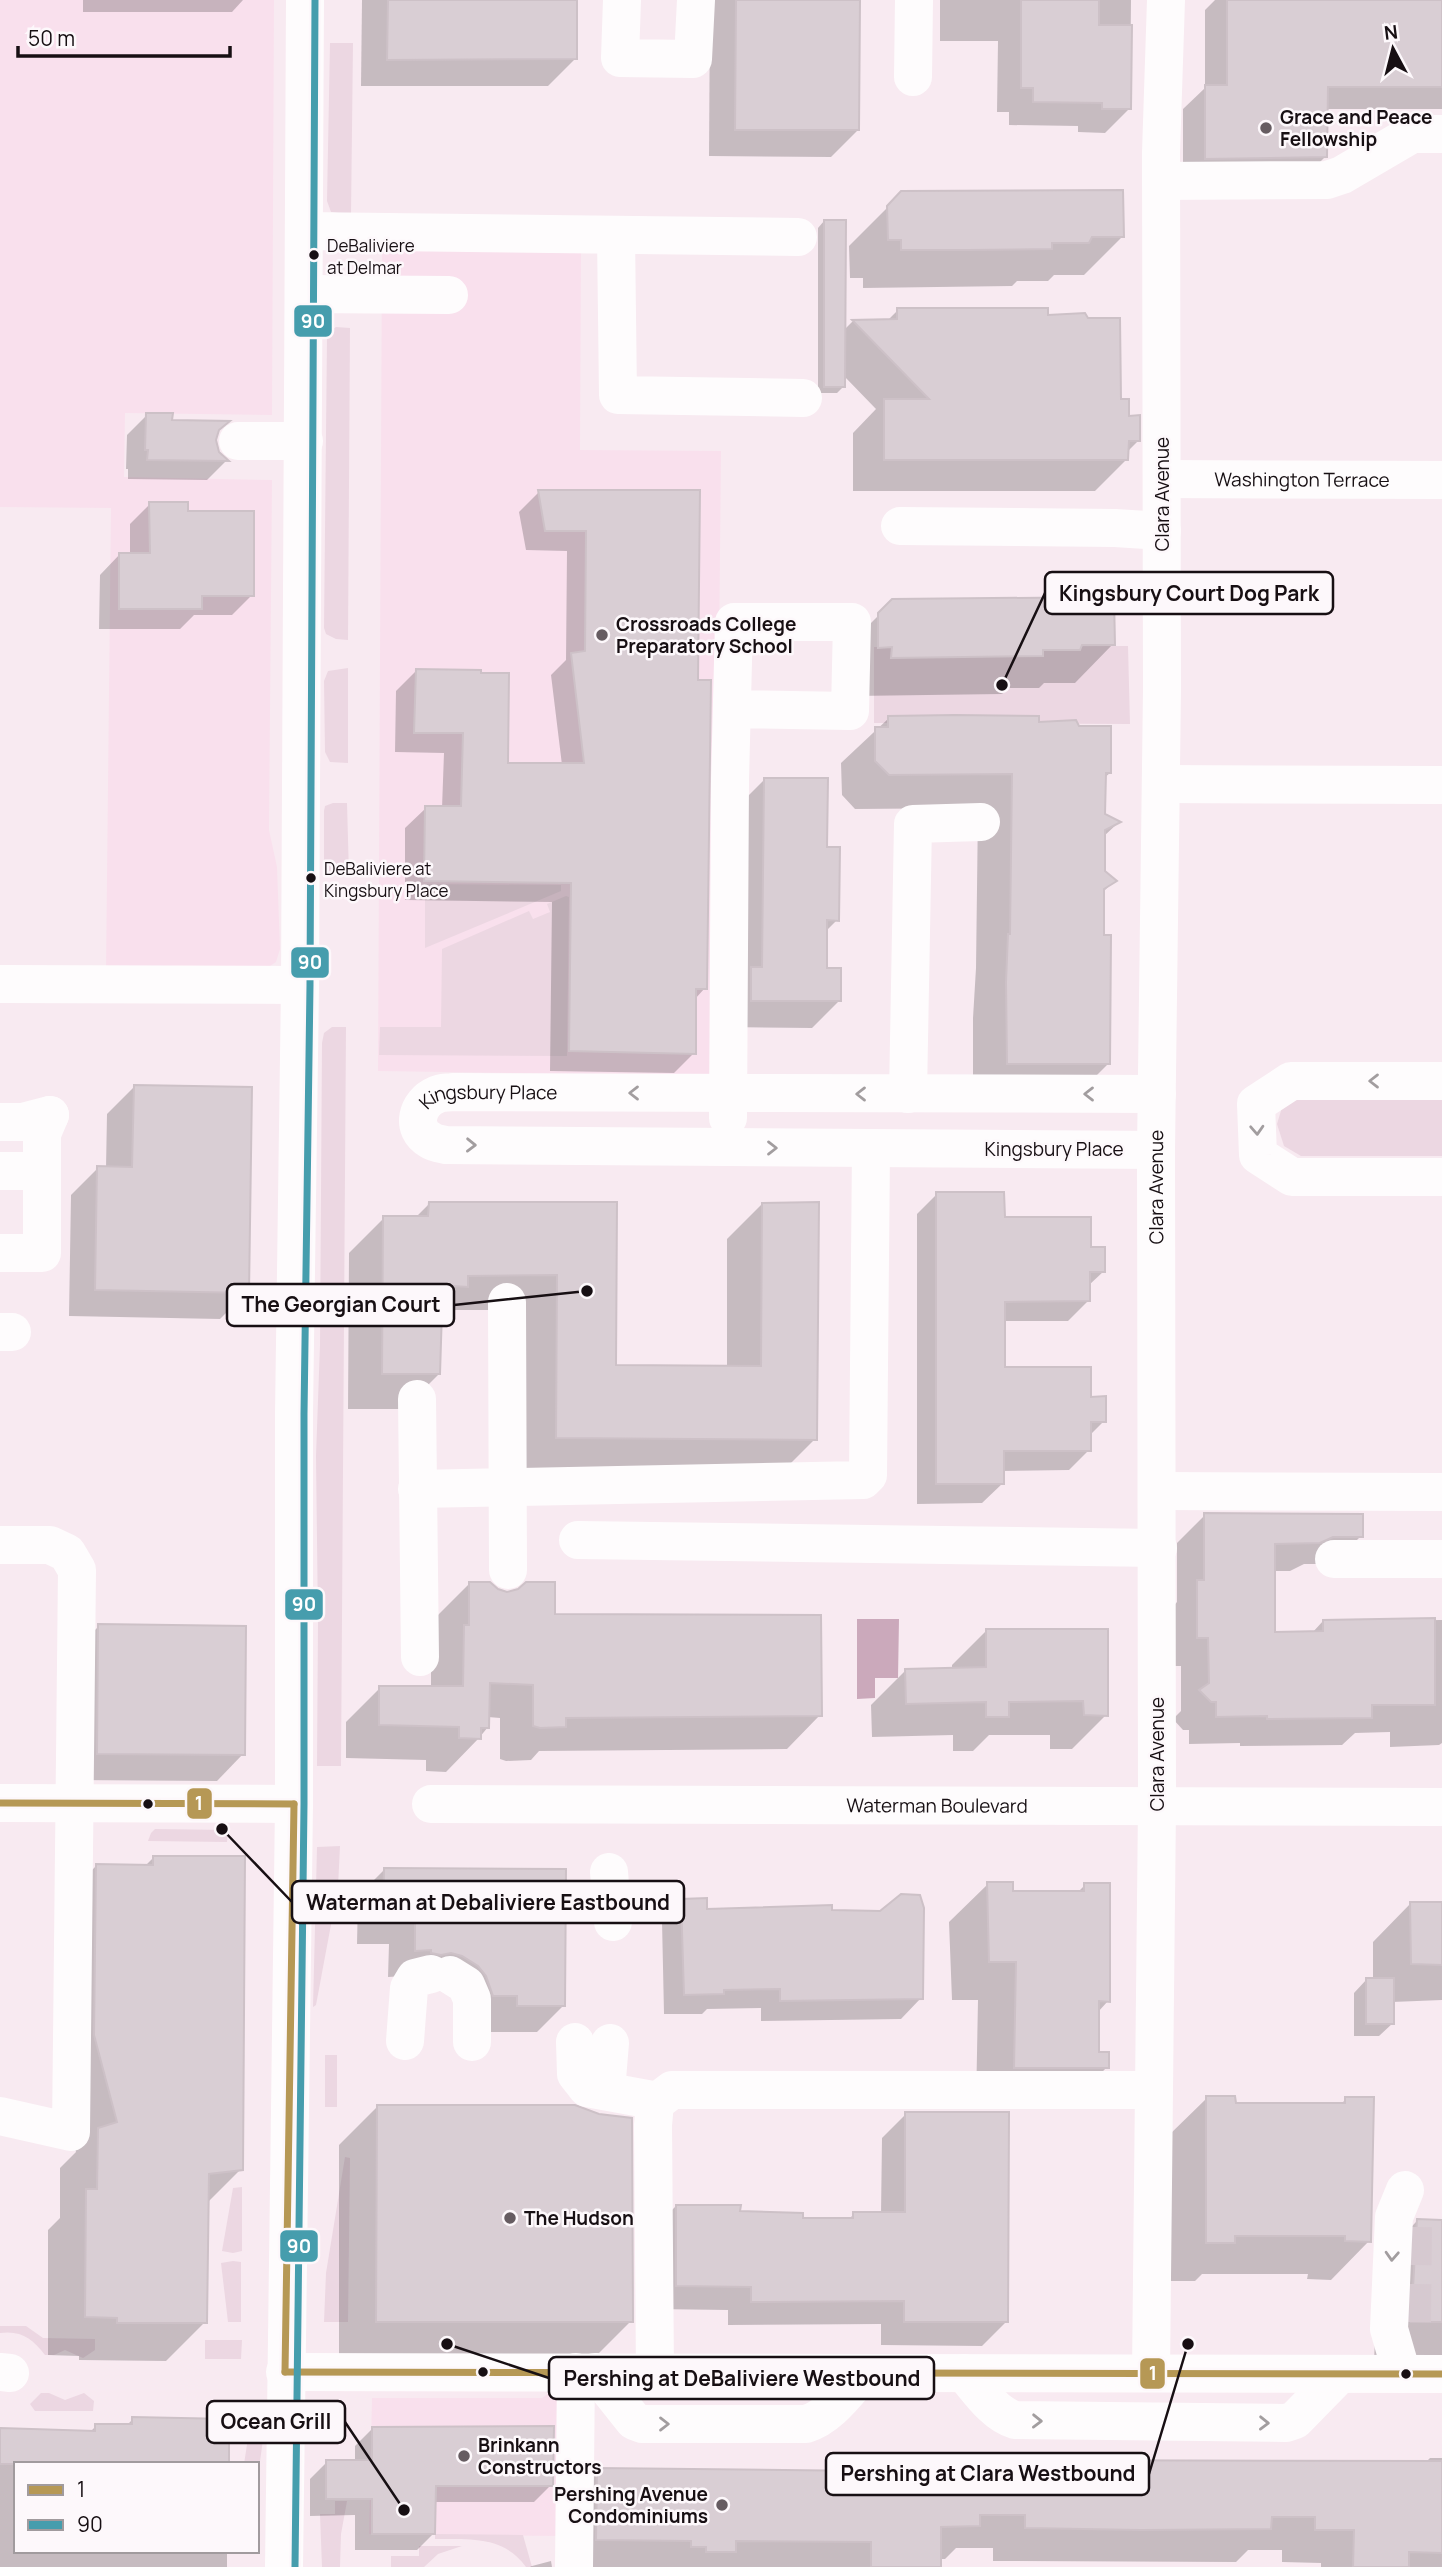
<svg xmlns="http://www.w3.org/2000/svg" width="1442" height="2567" font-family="Manrope,sans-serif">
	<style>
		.built { fill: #f9e0ed }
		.green { fill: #ecd7e2 }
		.water { fill: #cba9bb }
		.shadow { fill: #0003 }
		.building { fill: #d9ced4; stroke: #cdc1c7; stroke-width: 2 }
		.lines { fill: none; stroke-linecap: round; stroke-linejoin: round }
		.minor-tunnel { stroke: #d6c9d0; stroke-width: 38; stroke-dasharray: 38 19; stroke-linecap: butt }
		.minor { stroke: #fefcfd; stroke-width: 38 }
		.major { stroke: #fefcfd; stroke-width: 38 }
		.bus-1-casing { stroke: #fdf8fb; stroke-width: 12 }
		.bus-2-casing { stroke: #fdf8fb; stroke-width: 12 }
		.bus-1 { stroke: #b69855; stroke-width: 7 }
		.bus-2 { stroke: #469dad; stroke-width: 7 }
		.oneway { stroke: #a29d9f }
		.poi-dot { fill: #665c61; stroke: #fdf8fb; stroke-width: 2.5 }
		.bus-dot { fill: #170f13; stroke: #fdf8fb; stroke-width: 2.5 }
		.labels { text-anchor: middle; stroke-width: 5; stroke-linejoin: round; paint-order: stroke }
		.bus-label { font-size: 17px; fill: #170f13; stroke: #fdf8fb; text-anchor: start }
		.poi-label { font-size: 19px; font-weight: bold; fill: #170f13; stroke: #fdf8fb; text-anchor: start }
		.street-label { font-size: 19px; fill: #170f13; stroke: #fdf8fb }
		.leader { fill: none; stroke: #170f13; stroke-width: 2.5 }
		.callout-dot { fill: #170f13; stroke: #fdf8fb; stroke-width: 2.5 }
		.callout { fill: #fdf8fb; stroke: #170f13; stroke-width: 2.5 }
		.callout-label { font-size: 21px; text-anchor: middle; font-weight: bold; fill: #170f13 }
		.line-badge { stroke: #fdf8fb; stroke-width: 2.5 }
		.badge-label { font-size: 19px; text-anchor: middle; font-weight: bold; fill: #fff }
	</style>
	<rect width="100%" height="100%" fill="#f8eaf1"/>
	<g class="built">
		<path d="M0 0H274L272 415 125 413 124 477 272 480 269 830 277 867 280 949 276 962 270 966 106 970 111 508 0 507Z"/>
		<path d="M382 249 581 252 580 450 721 451 715 1076 378 1071Z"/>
		<path d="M552 2391 561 2392 565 2536 369 2534 372 2398H542Z"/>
	</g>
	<g class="green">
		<path d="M330 43H353L351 215 331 212 327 201Z"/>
		<path d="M336 327 350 328 348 640 336 639 326 634 324 628 327 337 329 332Z"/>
		<path d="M1128 646 1130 724 874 723V647Z"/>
		<path d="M348 668V763L330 762 325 752 324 681 328 671Z"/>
		<path d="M333 803H347L349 875H324V811L325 806Z"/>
		<path d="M425 884 561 885V891L425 948Z"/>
		<path d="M566 896 569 897 567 1056 379 1055 380 1027H441L442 949 529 911 533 919 550 912 547 904Z"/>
		<path d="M332 1027H346L341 1766H317L318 1622 316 1456 320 1345 322 1043 324 1033Z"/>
		<path d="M1296 1095H1442V1156H1301L1284 1146 1277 1124 1283 1104Z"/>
		<path d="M155 1829 228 1830 227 1842 148 1841 151 1833Z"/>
		<path d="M340 1846 338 1887 316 2005 313 2007 317 1847Z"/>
		<rect x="325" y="2055" width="12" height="52"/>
		<path d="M345 2157 350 2158 348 2322H324L326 2273Z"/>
		<path d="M242 2187V2251L233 2253 222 2251 233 2188Z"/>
		<path d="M233 2261 241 2262V2322H228L221 2263Z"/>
		<path d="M0 2326H26L43 2338 95 2339V2350L83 2358 65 2350 54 2355H45C33 2339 21 2330 0 2333Z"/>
		<path d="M205 2340H242L241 2359H205Z"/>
		<path d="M41 2393H49L65 2400 84 2393 94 2401 93 2411H35L30 2404Z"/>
		<path d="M250 2425H265L257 2483V2464H244Z"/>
		<path d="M335 2501H347L341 2534 340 2567H322L320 2514H335Z"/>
		<path d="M435 2534 523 2535 532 2567H526C504 2536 470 2539 435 2539Z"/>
		<path d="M419 2546H462L438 2554 424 2567H391V2556H419Z"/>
	</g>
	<path class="water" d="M857 1619H899L898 1678H875V1698L857 1699Z"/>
	<g class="shadow">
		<path d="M83 0H243L232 12H83Z"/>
		<path d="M362 0H576L575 59 548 86H361Z"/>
		<path d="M710 0H859L858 130 831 157 709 156Z"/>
		<path d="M940 0H1131L1130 108 1105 133 1078 132V126L1009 125V112H997L998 41H940Z"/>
		<path d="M1215 0H1442V109H1326V156L1303 179 1183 181V109L1205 88V10Z"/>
		<path d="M902 193 1122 237 1084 275H1054L1048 281H1017L1012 286 863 288V278H850L849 246Z"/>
		<path d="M824 221 844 330 852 322 887 321 898 310 1047 317 1119 401 1138 441 1127 452V459L1095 491H853V433L876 409 844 376V386L837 393H818V228Z"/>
		<path d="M147 415 217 431 214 440 218 453 226 461 207 480 128 479V469H126L127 435Z"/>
		<path d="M539 492H698L696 682 705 988 695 999 694 1053 674 1073 550 1071 552 902 405 900V828L426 808H442L444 753 395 752 396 691 416 671 506 764 562 765 551 675 566 660 567 551 526 550 519 512Z"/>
		<path d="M150 504 186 513 252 595 232 615H194L180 629H99L100 575 120 554H130V524Z"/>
		<path d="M893 601 1113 644 1075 683H1044L1039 688H1008L1002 694 854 696 840 654Z"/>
		<path d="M889 718 1038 724 1110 773 1104 778 1103 815 1118 823 1103 837V872L1114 881 1103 892 1102 936 1109 1063 1074 1098 973 1097V1018L976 968 978 808 855 809 842 795 841 763Z"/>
		<path d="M765 779 825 849 837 920 825 932V969L839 1001 812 1028 725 1027 738 806Z"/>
		<path d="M134 1087 247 1292 220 1319 69 1316 71 1195 98 1168H106L107 1114Z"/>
		<path d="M937 1194 1089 1248 1104 1271 1088 1286 1089 1300 1068 1321H1003V1369L1090 1399 1104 1421 1089 1436V1450L1069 1470 1002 1471 1003 1483 982 1503 917 1504V1214Z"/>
		<path d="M615 1203 614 1367H727V1239L762 1204 815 1439 780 1474 522 1472 523 1310H451L440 1320 439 1374 404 1409H348L349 1253 384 1218H415L429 1204Z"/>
		<path d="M1205 1515 1361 1536 1333 1564H1304L1290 1571H1273L1274 1634 1312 1633 1323 1621 1442 1620V1743L1439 1745 1390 1747V1732L1355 1733 1342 1745 1240 1746V1743L1189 1744V1730H1183L1173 1719 1181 1711V1666H1170V1610L1177 1602V1543Z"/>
		<path d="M470 1583 497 1591 553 1616 820 1715 787 1749 539 1751 531 1760 506 1761 500 1759V1718L488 1717V1727L479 1738 446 1772 426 1771V1760L346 1758V1722L380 1688H431V1660L436 1617Z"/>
		<path d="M99 1626 243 1754 217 1781 71 1780 72 1653Z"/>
		<path d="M987 1630 1106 1715 1072 1749H1050V1735H989L973 1751H953V1735L872 1737 871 1705 905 1671 952 1670V1665Z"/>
		<path d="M154 1857 241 2169 207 2203 205 2322 166 2361 79 2360V2356L48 2355V2230L60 2218V2168L76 2152 56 2074 58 1905 96 1866H145Z"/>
		<path d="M385 1869 563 2006 537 2032H491L451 1993 405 1976 388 1977 389 1944H357L358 1896Z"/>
		<path d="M988 1884 1011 1893H1077L1085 1885 1108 2001 1098 2012 1097 2054 1107 2067 1069 2106H976L978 2000H952L949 1922Z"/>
		<path d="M682 1901 705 1911 830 1912 921 1998 901 2019 761 2021V2008L707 2009 702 2014H664L662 1921Z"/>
		<path d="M1411 1903H1442V2000L1392 2002 1393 2023 1379 2036H1354V1993L1367 1979H1373V1942Z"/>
		<path d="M1207 2098 1234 2105H1340L1346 2099 1369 2241 1331 2280 1307 2279 1308 2274H1202L1195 2281H1168V2136Z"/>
		<path d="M377 2107 631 2321 592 2360 339 2359V2145Z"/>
		<path d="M906 2114 1007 2321 982 2346 881 2345V2324L728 2325V2310L653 2309 652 2230 676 2206 801 2220H848L854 2214H881L882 2138Z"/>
		<path d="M1417 2221H1442V2360H1374L1379 2260Z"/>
		<path d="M133 2419 228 2420 16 2464V2551H227V2567H0V2429L89 2433 96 2426H126Z"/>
		<path d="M372 2429 551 2485 534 2502H434V2533L417 2550H355V2515L310 2516V2479L327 2462 355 2461V2446Z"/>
		<path d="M1430 2458H1442V2567H1321V2563L1282 2562V2550H1248L1236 2562 993 2561V2548H956L945 2559H939V2567H564V2504L598 2470 869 2473 954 2471 963 2461 1426 2462Z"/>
		<path d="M551 2561 552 2567H530L532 2566Z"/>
	</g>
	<g class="building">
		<path d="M388 0H577V59L387 60Z"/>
		<path d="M736 0H860L859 130H735Z"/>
		<path d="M1021 0H1099V25H1132L1131 109H1102V103L1033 102V88H1021Z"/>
		<path d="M1227 0H1442V87H1328L1327 157 1205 159V85H1227Z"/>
		<path d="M1123 190 1124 237H1092L1089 243H1052V249L968 250H901V240H888L887 206 901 191Z"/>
		<path d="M824 220H846L845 387H824Z"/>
		<path d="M897 308H1048V315L1085 313 1088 318H1120L1121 399H1129V416L1140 415V441H1129L1128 460H884V399H929L852 320 897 319Z"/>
		<path d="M146 413H173L172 420 230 421 219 430 216 440 219 452 229 461 147 460 148 450H145Z"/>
		<path d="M538 490H700L698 680H711L707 989H696V1054L569 1051 571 883 424 881 425 806H461L463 733H414L416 669 481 670V673H509L508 763H584L571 653 585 651 586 531H545Z"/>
		<path d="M149 502H188V511H254V596H202V609H119V553H150Z"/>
		<path d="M1114 597 1115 645H1082L1080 650H1043V656L891 658 892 647 878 648V613L892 599Z"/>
		<path d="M955 715 1039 716V722L1076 720 1079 726H1111V773H1106L1105 814 1121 822 1105 830V871L1117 881 1104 889V935H1111L1110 1064H1007L1006 982 1008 934H1010L1012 774 889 775 875 761V727H888V716Z"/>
		<path d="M764 778H828L827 847H840L839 921 827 920V968H841V1001H751V967H762Z"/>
		<path d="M134 1085 252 1087 249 1293 95 1290 97 1166 132 1167Z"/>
		<path d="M936 1192H1004L1005 1217H1091V1247H1105V1272H1090V1301L1005 1302V1367H1091V1397L1106 1396V1422H1091V1451H1004V1484H936Z"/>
		<path d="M429 1202H617L616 1365 761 1366 762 1203 819 1202 817 1440 556 1438 557 1275 468 1276V1287L454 1286V1310H442L440 1374H382L383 1216H428Z"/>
		<path d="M1204 1513 1363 1514V1537H1333L1320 1543 1275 1544V1632L1323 1631V1620L1435 1618V1705H1372V1718L1267 1719V1716L1216 1717V1702H1211L1199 1690 1209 1683 1208 1638H1197V1580H1204Z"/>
		<path d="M469 1582H490L498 1589 507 1592 518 1589 526 1582H555V1614L821 1615 822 1716 566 1718V1727L540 1728 533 1726V1685L490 1683 489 1728H481V1739L459 1738V1727L379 1725V1686H463L464 1625H469Z"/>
		<path d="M98 1624 246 1626 245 1755 97 1754Z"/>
		<path d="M986 1629H1108V1716L1084 1715 1083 1701 1009 1702V1717H986V1702L906 1704 905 1669 986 1667Z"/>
		<path d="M153 1856H245L243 2170 209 2174 207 2323H117V2318L85 2317 86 2189H97L98 2128 117 2122 94 2035 96 1864 153 1865Z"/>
		<path d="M384 1868 566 1869 565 2006H517V1996H493L486 1976 478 1966 462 1956 451 1953 441 1955 431 1953V1950L415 1951V1918H383Z"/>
		<path d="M987 1882H1013V1891H1084V1883H1110V2002L1099 2001V2052H1109V2068H1014L1016 1962H989Z"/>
		<path d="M901 1894 920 1895 924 1908 923 1999 780 2001V1989L724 1990V1994L684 1995 681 1899 707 1898V1909L832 1905V1910L880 1911Z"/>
		<path d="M1410 1902H1442V1965L1411 1964Z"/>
		<rect x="1366" y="1978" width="28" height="46"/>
		<path d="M1206 2096H1235L1236 2103H1345V2097H1374L1371 2242 1345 2241V2236H1235V2243H1206Z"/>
		<path d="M377 2105H575L599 2114 632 2118 633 2322H376Z"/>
		<path d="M905 2112H1009L1008 2322H904V2301L751 2302V2287L676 2286V2205H741L740 2211 803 2213V2218H853V2212H905Z"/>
		<path d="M1417 2219 1442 2220V2322H1411Z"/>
		<path d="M132 2417 229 2419V2464H0V2428L95 2431V2424H132Z"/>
		<path d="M554 2426 553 2486H436L435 2534H372V2499H326V2460H372V2427Z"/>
		<path d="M962 2460 1442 2461V2553L1409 2552V2567H1353L1354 2530H1315V2517H1272L1271 2529 1141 2530 1025 2528V2515H980V2526L941 2527V2567H871V2542L736 2541V2552H706V2547H691V2541L596 2540 597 2468 871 2471V2469H962Z"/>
	</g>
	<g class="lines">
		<path class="minor-tunnel" d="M1412 2322 1413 2219"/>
		<g class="minor">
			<path d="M622 0 620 58 693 59 696 0"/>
			<path d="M913 77 914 0"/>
			<path d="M1161 181 1327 180 1342 175 1412 134H1442"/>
			<path d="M305 231 798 237"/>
			<path d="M616 235 618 395 803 398"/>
			<path d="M305 294 449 295"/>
			<path d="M238 441H304"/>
			<path id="s1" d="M1162 479 1442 480"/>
			<path d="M900 526 1115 528 1162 531"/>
			<path d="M1161 784 1442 785"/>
			<path d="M0 984 300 985"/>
			<path d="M1442 1081H1291L1256 1104 1258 1155 1292 1177H1442"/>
			<path d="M908 1094 913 824 981 822"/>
			<path d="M728 1118 730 780 734 622H852L850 711 732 709"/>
			<path d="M0 1122H23L50 1115"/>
			<path id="s2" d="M1156 1150 446 1145C441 1144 434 1143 430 1140 410 1129 417 1103 436 1095 441 1092 447 1093 453 1092L1157 1094"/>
			<path d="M0 1171H41"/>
			<path d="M0 1253H42V1134L50 1115"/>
			<path d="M507 1302 508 1570"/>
			<path d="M0 1332H12"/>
			<path d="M417 1399 420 1657"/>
			<path d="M417 1489 863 1480 868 1475 871 1149"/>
			<path d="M1158 1491 1442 1492"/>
			<path d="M578 1540 1158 1548"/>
			<path d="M0 1545H50L67 1553 77 1570 71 2132 0 2116"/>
			<path d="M1334 1559H1442"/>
			<path d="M0 1803 294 1804"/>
			<path id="s3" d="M431 1804 1442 1807"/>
			<path d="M609 1872 613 1922"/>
			<path d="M450 1975 466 1985 472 1999V2042"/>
			<path d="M405 2041 409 1988 415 1978 431 1974"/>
			<path d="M575 2042 576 2074 587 2088 658 2101"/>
			<path d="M606 2091 610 2043"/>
			<path d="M0 2372 10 2373"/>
			<path d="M285 2372 1442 2374"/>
			<path d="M595 2372 634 2421 642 2424H806C830 2417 848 2390 864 2373"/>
			<path d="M655 2372 653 2125 655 2103 672 2090H1154"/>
			<path d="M964 2373C978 2389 994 2414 1015 2420L1286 2423 1295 2420 1340 2374"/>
			<path id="s4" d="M1151 2373 1157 1806 1156 1150 1162 690 1161 153 1166 0"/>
			<path d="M1402 2374 1389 2329 1394 2217 1405 2190"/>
			<path d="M574 2567 576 2372"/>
		</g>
		<path class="major" d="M284 2567 294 1804V1414L300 985 305 0"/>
		<defs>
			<g id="bus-1">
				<path d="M0 1803 294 1804"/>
				<path d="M285 2372 1442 2374"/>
				<path d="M285 2372 294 1804"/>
			</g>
			<path id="bus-2" d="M295 2567 304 1804V1414L310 985 315 0"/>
		</defs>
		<use href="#bus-1" class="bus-1-casing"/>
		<use href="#bus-2" class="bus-2-casing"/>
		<use href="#bus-1" class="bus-1"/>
		<use href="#bus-2" class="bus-2"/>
	</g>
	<defs><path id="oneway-chevron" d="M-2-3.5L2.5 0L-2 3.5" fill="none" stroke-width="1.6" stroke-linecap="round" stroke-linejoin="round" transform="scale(1.75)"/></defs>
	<g class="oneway">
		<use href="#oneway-chevron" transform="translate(1374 1081) rotate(180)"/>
		<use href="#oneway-chevron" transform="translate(634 1093) rotate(-180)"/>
		<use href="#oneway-chevron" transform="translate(861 1094) rotate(-180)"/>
		<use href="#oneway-chevron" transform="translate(1089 1094) rotate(-180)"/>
		<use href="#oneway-chevron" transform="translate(1257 1130) rotate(87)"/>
		<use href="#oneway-chevron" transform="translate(471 1145) rotate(1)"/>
		<use href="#oneway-chevron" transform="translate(772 1148)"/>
		<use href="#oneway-chevron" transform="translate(1392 2256) rotate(93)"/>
		<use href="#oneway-chevron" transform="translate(1037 2421) rotate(1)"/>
		<use href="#oneway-chevron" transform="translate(1264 2423) rotate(1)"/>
		<use href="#oneway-chevron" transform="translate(664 2424)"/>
	</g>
	<g class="poi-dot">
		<circle cx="1266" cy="128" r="7"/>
		<circle cx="602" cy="635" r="7"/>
		<circle cx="510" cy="2218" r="7"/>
		<circle cx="464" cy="2456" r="7"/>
		<circle cx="722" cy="2505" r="7"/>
	</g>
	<g class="bus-dot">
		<circle cx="314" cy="255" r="6"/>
		<circle cx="311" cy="878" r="6"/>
		<circle cx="148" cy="1804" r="6"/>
		<circle cx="483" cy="2372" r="6"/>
		<circle cx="1406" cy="2374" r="6"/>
	</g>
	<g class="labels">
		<g class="bus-label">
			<text x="327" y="252">DeBaliviere<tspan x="327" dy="22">at Delmar</tspan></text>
			<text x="324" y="875">DeBaliviere at<tspan x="324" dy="22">Kingsbury Place</tspan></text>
		</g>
		<g class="poi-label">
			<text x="1280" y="124">Grace and Peace<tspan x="1280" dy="22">Fellowship</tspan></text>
			<text x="616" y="631">Crossroads College<tspan x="616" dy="22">Preparatory School</tspan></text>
			<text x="524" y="2225">The Hudson</text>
			<text x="478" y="2452">Brinkann<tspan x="478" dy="22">Constructors</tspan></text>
			<text x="708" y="2501" text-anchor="end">Pershing Avenue<tspan x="708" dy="22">Condominiums</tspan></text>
		</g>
		<g class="street-label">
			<text dy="7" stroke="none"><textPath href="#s1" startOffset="140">Washington Terrace</textPath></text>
			<text transform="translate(1162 494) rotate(-90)" y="7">Clara Avenue</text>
			<text dy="7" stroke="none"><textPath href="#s2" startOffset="836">Kingsbury Place</textPath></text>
			<text x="1054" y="1156">Kingsbury Place</text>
			<text dy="7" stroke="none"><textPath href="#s4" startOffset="1186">Clara Avenue</textPath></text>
			<text transform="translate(1157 1754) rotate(-90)" y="7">Clara Avenue</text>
			<text dy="7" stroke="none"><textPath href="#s3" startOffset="506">Waterman Boulevard</textPath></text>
		</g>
	</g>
	<path class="leader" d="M1002 685L1045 593M587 1291L454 1305M222 1829L292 1902M447 2344L549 2378M404 2510L345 2422M1188 2344L1149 2474"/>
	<g class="callout-dot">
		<circle cx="1002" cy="685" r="7"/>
		<circle cx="587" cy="1291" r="7"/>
		<circle cx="222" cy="1829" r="7"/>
		<circle cx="447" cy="2344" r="7"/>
		<circle cx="404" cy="2510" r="7"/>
		<circle cx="1188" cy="2344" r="7"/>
	</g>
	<g class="callout">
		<rect x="1045" y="572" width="288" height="42" rx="7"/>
		<rect x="227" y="1284" width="227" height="42" rx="7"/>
		<rect x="292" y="1881" width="392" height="42" rx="7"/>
		<rect x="549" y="2357" width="385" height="42" rx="7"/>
		<rect x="207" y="2401" width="138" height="42" rx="7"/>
		<rect x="826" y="2453" width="323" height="42" rx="7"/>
	</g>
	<g class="callout-label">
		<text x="1189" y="601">Kingsbury Court Dog Park</text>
		<text x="341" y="1312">The Georgian Court</text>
		<text x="488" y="1910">Waterman at Debaliviere Eastbound</text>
		<text x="742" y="2386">Pershing at DeBaliviere Westbound</text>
		<text x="276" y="2429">Ocean Grill</text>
		<text x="988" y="2481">Pershing at Clara Westbound</text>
	</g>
	<g class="line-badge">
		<rect x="293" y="304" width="40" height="34" rx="7" fill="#469dad"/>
		<rect x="290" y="946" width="40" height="33" rx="7" fill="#469dad"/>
		<rect x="284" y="1588" width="40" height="33" rx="7" fill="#469dad"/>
		<rect x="186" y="1787" width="27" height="33" rx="7" fill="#b69855"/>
		<rect x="279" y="2229" width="40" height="34" rx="7" fill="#469dad"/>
		<rect x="1139" y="2357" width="27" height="33" rx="7" fill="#b69855"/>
	</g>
	<g class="badge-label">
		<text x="313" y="328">90</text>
		<text x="310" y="969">90</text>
		<text x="304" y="1611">90</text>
		<text x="199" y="1810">1</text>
		<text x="299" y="2253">90</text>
		<text x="1153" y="2380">1</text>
	</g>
	<rect x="14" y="2462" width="245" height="91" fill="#fdf8fb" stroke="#a19b9e" stroke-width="2"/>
	<rect x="28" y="2485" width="35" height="10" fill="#b69855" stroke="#a19b9e" stroke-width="2"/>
	<text x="77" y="2497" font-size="21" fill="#170f13">1</text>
	<rect x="28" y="2520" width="35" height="10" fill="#469dad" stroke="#a19b9e" stroke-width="2"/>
	<text x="77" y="2532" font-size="21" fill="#170f13">90</text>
	<g transform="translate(1393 49) rotate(353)" stroke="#fdf8fb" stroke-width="5" paint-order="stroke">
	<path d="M0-5L12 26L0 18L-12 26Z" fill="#170f13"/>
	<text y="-10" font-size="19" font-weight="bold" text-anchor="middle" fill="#170f13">N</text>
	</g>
	<path d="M18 46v10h212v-10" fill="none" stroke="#170f13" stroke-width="3.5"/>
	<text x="28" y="46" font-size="21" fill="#170f13" stroke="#fdf8fb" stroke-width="5" paint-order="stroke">50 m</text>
</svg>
